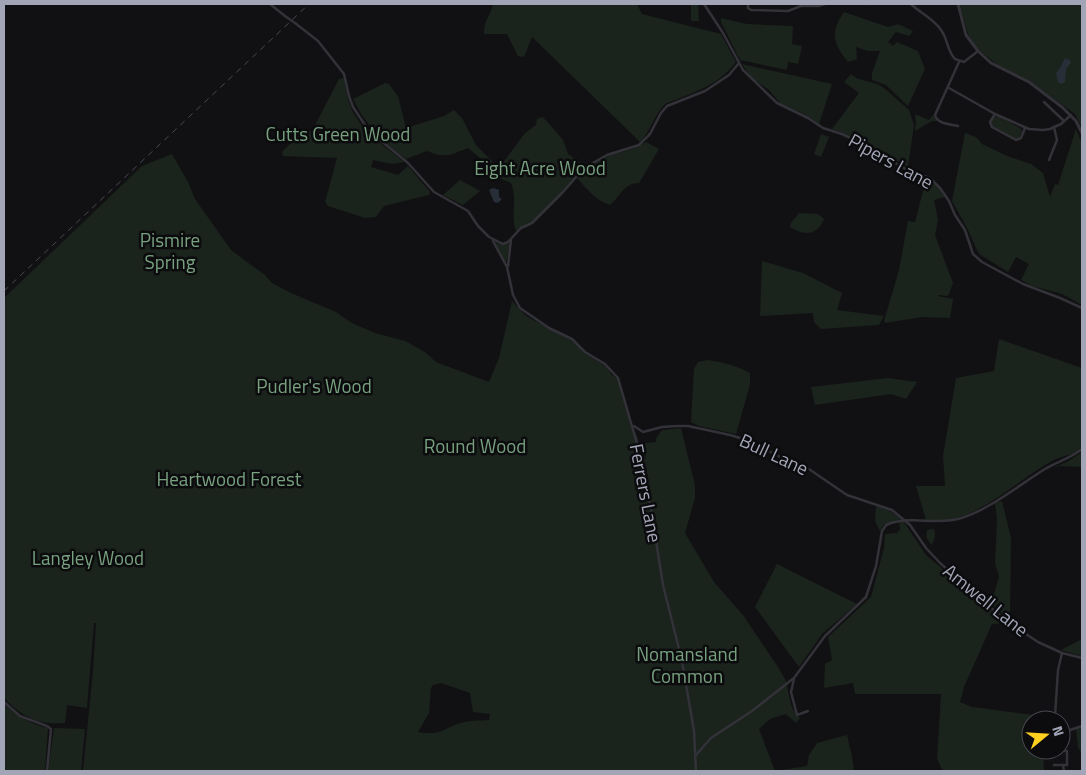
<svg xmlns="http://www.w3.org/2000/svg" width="1086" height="775" font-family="'Titillium Web',sans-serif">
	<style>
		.green { fill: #1b231d; fill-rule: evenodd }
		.water { fill: #272e37 }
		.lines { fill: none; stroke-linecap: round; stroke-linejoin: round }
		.minor { stroke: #323238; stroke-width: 2.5 }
		.tertiary { stroke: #323238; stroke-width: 3 }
		.rail { stroke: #47484f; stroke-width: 1; stroke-dasharray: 6 5; stroke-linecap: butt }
		.minor-bridge { stroke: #323238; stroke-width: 2.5 }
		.labels { text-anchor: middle; stroke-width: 5; stroke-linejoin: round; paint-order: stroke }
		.park-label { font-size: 19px; fill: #77a17f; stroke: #0c0c0e }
		.street-label { font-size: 19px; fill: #a1a5b5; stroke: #0c0c0e }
	</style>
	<rect width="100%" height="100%" fill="#111113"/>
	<g class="green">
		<path d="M493 4H637L642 14 721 34 736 62C718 86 692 93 665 104 654 115 651 131 640 142L532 37 524 57 518 56 507 34H484C483 23 491 14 493 4Z"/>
		<path d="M691 4H698L699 21H691Z"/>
		<path d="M959 4H1082V128L1075 114 1030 81 996 64 977 48 969 36Z"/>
		<path d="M844 12 888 27 898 24 913 31 909 36 896 32 888 42 893 46 897 42 918 51 925 69 908 106 886 85 872 80V73L880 51H868L856 47 857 59 848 62C833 43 830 32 844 12Z"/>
		<path d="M721 18 747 24 793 26 792 44 802 46 798 64 788 62 787 70 740 60 721 22Z"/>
		<path d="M742 64 832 84 819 124 804 114 781 104 768 89 752 79Z"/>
		<path d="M851 74 856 78 877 84 884 88 909 110 914 125 908 167 844 133 832 129 859 93 844 82Z"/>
		<path d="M344 78C346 89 348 102 353 112 364 133 386 147 404 162L392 164 373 160 371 167 398 175 408 166 430 192 429 195 384 206 376 217 365 218 328 206 325 202 337 158 283 156 282 152 303 131H312L339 79Z"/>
		<path d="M385 83 389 84 398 96 406 128 444 116 454 110 462 118 476 145 496 165 502 164 525 133 536 125 537 119 543 117 563 140 568 154 584 165 572 181 538 216 530 223 516 231C510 216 518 199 511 183L501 179 495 171 468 148 450 155H438L427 151 406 159C383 143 365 124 353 99Z"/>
		<path d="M915 114 929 120 933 115 937 121H932L915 131 916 123Z"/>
		<path d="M998 116 1020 128 1022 131 1019 138 1016 139 992 126 991 121 995 117Z"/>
		<path d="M1076 129 1082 144V305L1062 294 1032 286 1021 280 1029 264 1016 257 1008 272 979 254 967 228 952 201 965 133 976 137 982 144 1007 156 1031 164 1043 173 1050 197 1055 184 1058 185Z"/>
		<path d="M821 134 829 137 821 157 814 154Z"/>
		<path d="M646 142 659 149 639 183C624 183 620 197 610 205 595 200 587 189 577 178 586 169 595 162 606 157 619 151 634 151 646 142Z"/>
		<path d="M172 154 188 182 195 199 231 250 265 275 272 283 291 293 336 312 352 323 375 333 405 341 425 352 436 362 489 382 499 358 512 301 526 316 571 340 586 354 607 367 612 375 618 379 629 416 646 460 644 443 656 442V438L662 430 681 428 695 485V498L685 533 714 582 743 615 778 667 786 681 791 705 796 715 800 718 796 723 786 714 770 719 759 729 775 771 807 766 809 755 817 743 847 735 852 756 854 771H83L93 671 96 623H94L87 708 67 705 65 723C37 725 23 717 4 698V298L142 166ZM441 683 470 693 473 712 490 714 489 720C480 721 469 720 461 723 442 729 440 736 418 732L429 713 431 688 433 685Z"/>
		<path d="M926 179 937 186 945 197 934 200 938 220 935 235 953 283 949 294 947 296 939 295 938 296 953 299 950 318 922 317 885 323 884 321 899 270 908 221 915 222Z"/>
		<path d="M460 180 480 191 463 205 443 195Z"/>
		<path d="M799 213 818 214 824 219C817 236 804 236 790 227L791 223Z"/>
		<path d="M495 242 503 245 510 243 506 264Z"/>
		<path d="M762 261 803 273 842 293 837 310 884 316 879 325 821 329 814 322 813 313 760 316Z"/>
		<path d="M999 339 1082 368V445C1078 455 1065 455 1056 459 1017 478 974 528 926 520L916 486H945L943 456 956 378 994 371Z"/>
		<path d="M707 360C722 362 736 365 750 373V385L736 434 699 426 691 422 694 369 698 362Z"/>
		<path d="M888 378 917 382 906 399 891 394 815 405 811 387Z"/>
		<path d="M1082 452V467L1060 466 1052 468 1067 462Z"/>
		<path d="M1002 501 1011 538 1010 613 1006 617 991 604 999 577 995 563 997 520 995 503Z"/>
		<path d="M876 506 889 510 901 519 884 524 880 531 875 521Z"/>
		<path d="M899 521 904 522 926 555 1006 623 992 624 964 687 960 702 972 707 1041 716V720H1031V750H1043L1044 771H943L937 759 941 694H855L853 683 824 688 825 664 832 660 828 637 871 597 884 548 885 534 897 533 900 529Z"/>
		<path d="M934 529C936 535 935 540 931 545L926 537 927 530Z"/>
		<path d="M777 564 857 604 822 634 799 667 755 607Z"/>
		<path d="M1082 639V655L1081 656 1061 650Z"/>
		<path d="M4 704C17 716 30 724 48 728L45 771H4Z"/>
		<path d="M54 728 85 729 81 771H48Z"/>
		<path d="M1080 728H1082V754L1078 747 1076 729Z"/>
	</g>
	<g class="water">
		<path d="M1065 58 1070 60 1071 63 1066 69 1065 82 1061 84 1058 82 1056 73 1060 68Z"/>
		<path d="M493 188 499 190V197L502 199 498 203 494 202 489 190Z"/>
	</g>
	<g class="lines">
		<g class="minor">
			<path d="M270 4 285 16"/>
			<path d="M704 4 723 33 743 70 777 103 808 118 823 128 842 134 863 144 909 171 930 178 940 188 949 201 955 215 965 230 973 254 982 262 1023 284 1060 298 1082 308"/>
			<path d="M748 4V8L751 10 788 11 801 6H818L825 4"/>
			<path d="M870 4H871"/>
			<path d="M911 4C920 13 934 19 941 30 948 39 947 51 955 59L964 62 978 51"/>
			<path d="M295 23 318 41 344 74 349 96 353 107 369 131 408 163 434 192 468 211 478 226 489 237 503 244 508 242 521 228 532 223 563 192 584 168 607 155 639 145 650 134 661 113 667 106 705 91 729 75 739 63"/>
			<path d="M949 88 995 114 1029 129 1043 130 1050 129 1061 124 1071 115"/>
			<path d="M1044 102 1064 121"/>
			<path d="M995 114 990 122 992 127 1016 140 1021 138 1025 128"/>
			<path d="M958 126C950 124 937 124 935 115L959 62"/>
			<path d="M1049 160 1057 140 1054 127"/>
			<path d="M493 241 507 267 513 295 520 308 549 328 572 339 585 352 605 364 618 378 638 447 651 509 663 585 682 661 694 731 696 771"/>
			<path d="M508 266 511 240"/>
			<path d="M634 426 643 432 662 427 677 426H688L730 435 750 441 784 459 803 465 847 495 892 510 910 525 926 548 940 563 1006 621 1038 642 1062 653 1082 658"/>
			<path d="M794 679 791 692 797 715 808 711"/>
			<path d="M4 702 20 716 47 726 51 729 47 771"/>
			<path d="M1055 716 1058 670 1062 653"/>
			<path d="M1061 733 1082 726"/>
			<path d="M1051 750 1062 751V733"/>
			<path d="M696 755 711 738 752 711 794 678 825 636 866 597 876 566 882 531 886 525C908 515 934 525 958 519 988 511 1019 485 1045 469 1057 462 1071 458 1082 449"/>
			<path d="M1054 765H1067V751H1062"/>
			<path d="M1063 765 1064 771"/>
		</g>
		<path class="tertiary" d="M958 4 966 35 978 51 991 63 1029 82 1062 107 1076 121 1082 133"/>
		<path class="rail" d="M4 291 309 4"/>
		<path class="minor-bridge" d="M285 16 295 23"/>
	</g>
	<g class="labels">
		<g class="park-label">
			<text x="338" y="141">Cutts Green Wood</text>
			<text x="540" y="175">Eight Acre Wood</text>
			<text x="170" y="247">Pismire<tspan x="170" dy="22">Spring</tspan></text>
			<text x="314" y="393">Pudler's Wood</text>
			<text x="475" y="453">Round Wood</text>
			<text x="229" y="486">Heartwood Forest</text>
			<text x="88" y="565">Langley Wood</text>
			<text x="687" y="661">Nomansland<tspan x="687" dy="22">Common</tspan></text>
		</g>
		<g class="street-label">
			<text transform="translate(891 161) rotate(29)" y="7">Pipers Lane</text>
			<text transform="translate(774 454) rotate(25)" y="7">Bull Lane</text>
			<text transform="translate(646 493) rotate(79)" y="7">Ferrers Lane</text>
			<text transform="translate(986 600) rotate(39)" y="7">Amwell Lane</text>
		</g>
	</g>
	<rect width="1086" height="775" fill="none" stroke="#a1a5b5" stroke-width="10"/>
	<g transform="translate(1046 735) rotate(72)"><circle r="24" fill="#0c0c0e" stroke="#484951"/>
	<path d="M0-4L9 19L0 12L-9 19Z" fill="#fdcf1f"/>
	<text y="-8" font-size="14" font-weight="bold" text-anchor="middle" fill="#a1a5b5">N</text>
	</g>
</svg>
